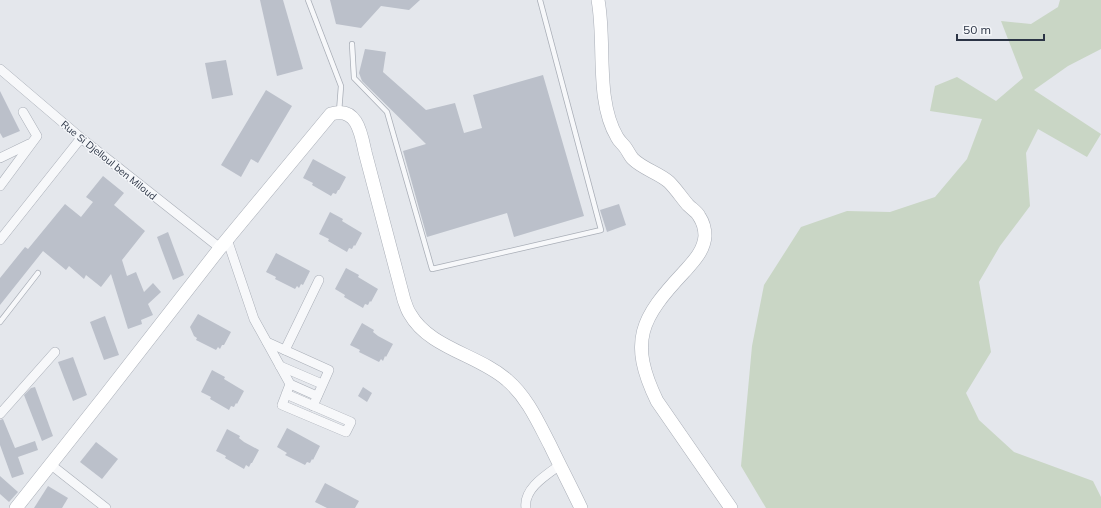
<svg xmlns="http://www.w3.org/2000/svg" width="1101" height="508" font-family="Mulish,sans-serif">
	<style>
		.green { fill: #c9d6c5 }
		.building { fill: #bbc0ca }
		.lines { fill: none; stroke-linecap: round; stroke-linejoin: round }
		.lane-casing { stroke: #a9aeb7; stroke-width: 6 }
		.street-casing { stroke: #a9aeb7; stroke-width: 10 }
		.secondary-casing { stroke: #a9aeb7; stroke-width: 14 }
		.lane { stroke: #f7f8fa; stroke-width: 4.5 }
		.street { stroke: #f7f8fa; stroke-width: 9 }
		.secondary { stroke: #fff; stroke-width: 13 }
		.labels { text-anchor: middle; stroke-width: 3; stroke-linejoin: round; paint-order: stroke }
		.street-label { font-size: 10px; fill: #2b3445; stroke: #f4f6f9 }
	</style>
	<rect width="100%" height="100%" fill="#e4e7ec"/>
	<path class="green" d="M1060 0H1101V49L1068 66 1034 90 1101 134 1087 157 1038 129 1026 153 1030 206 1000 246 979 282 991 352 966 393 979 420 1014 452 1093 481 1101 497V508H766L741 466 752 346 764 285 801 227 847 211 890 212 935 197 967 159 982 119 930 111 935 86 957 77 996 101 1023 78 1001 21 1031 24 1058 7Z"/>
	<g class="building">
		<path d="M260 0H283L303 69 277 76Z"/>
		<path d="M330 0H420L409 10 381 6 361 28 336 24Z"/>
		<path d="M365 49 386 52 383 72 426 110 455 103 464 133 482 128 473 95 543 75 584 216 514 237 507 213 427 237 403 151 426 144 362 81 359 73Z"/>
		<path d="M226 60 233 95 212 99 205 63Z"/>
		<path d="M266 90 292 106 258 163 251 159 241 177 221 165Z"/>
		<path d="M0 91 20 131 3 138 0 133Z"/>
		<path d="M313 159 346 177 339 190H338L336 194 333 193 331 196 312 185 313 183 303 178Z"/>
		<path d="M103 176 124 193 114 205 145 231 122 260 127 276 136 272 144 292 153 283 161 292 148 304 153 315 141 320 142 324 128 329 111 274 101 287 86 275 84 279 69 266 66 270 43 251 0 305V278L25 247 28 249 65 204 81 217 93 202 86 197Z"/>
		<path d="M619 204 626 225 607 232 600 210Z"/>
		<path d="M330 212 343 219 342 221 362 233 355 246 354 245 352 249 349 248 347 252 328 241 329 239 319 234Z"/>
		<path d="M168 232 184 275 173 280 157 237Z"/>
		<path d="M276 253 310 271 303 285 301 284 299 288 297 286 295 289 275 279 276 277 266 272Z"/>
		<path d="M346 268 359 275 358 277 378 289 371 302 370 301 368 305 365 304 363 308 344 297 345 295 335 289Z"/>
		<path d="M198 314 231 332 224 345H222L220 349 218 347 216 350 196 340 197 338 194 336 190 327Z"/>
		<path d="M105 316 119 355 104 360 90 322Z"/>
		<path d="M362 323 374 330 373 332 378 336 393 344 386 357 385 356 383 361 381 359 379 362 359 352 360 350 350 345Z"/>
		<path d="M73 357 87 395 73 401 58 362Z"/>
		<path d="M212 370 225 377 224 379 244 391 237 404 236 403 234 407 231 406 229 410 210 399 211 397 201 392Z"/>
		<path d="M35 387 53 436 42 441 24 395 31 388Z"/>
		<path d="M363 387 372 393 367 402 358 396Z"/>
		<path d="M3 419 15 448 35 441 38 450 18 457 24 474 12 478 0 445V420Z"/>
		<path d="M287 428 320 446 313 460 312 459 310 463 307 462 305 465 285 455 287 453 277 447Z"/>
		<path d="M227 429 240 436 239 438 244 442 259 450 252 463H251L249 467 246 465 244 469 225 458 226 456 216 451Z"/>
		<path d="M96 442 118 459 102 479 80 462Z"/>
		<path d="M0 476 18 492 9 502 0 494Z"/>
		<path d="M325 483 359 501 355 508H327L315 502Z"/>
		<path d="M48 486 68 498 62 508H34Z"/>
	</g>
	<g class="lines">
		<defs>
			<g id="lane">
				<path d="M308 0 341 86 339 112"/>
				<path d="M352 44 354 78 387 112 432 269 601 230 540 0"/>
				<path d="M0 322 38 273"/>
			</g>
			<g id="street">
				<path d="M0 69 81 138 220 248"/>
				<path d="M0 158 29 144"/>
				<path d="M0 186 37 136 23 112"/>
				<path d="M227 239 254 319 290 384 282 405 346 432 351 422 286 394"/>
				<path d="M0 240 81 138"/>
				<path d="M267 342 329 370 313 406"/>
				<path d="M285 350 319 280"/>
				<path d="M280 366 322 384"/>
				<path d="M290 384 317 396"/>
				<path d="M0 414 55 352"/>
				<path d="M50 464 106 508"/>
				<path d="M526 508C523 489 546 475 560 465"/>
			</g>
			<g id="secondary">
				<path d="M598 0C606 42 595 100 617 137 619 141 622 143 625 147 628 151 630 156 633 159 643 169 659 173 669 182 676 189 682 198 688 205 692 209 697 212 699 216 703 222 705 230 705 236 704 251 693 262 684 272 641 318 628 341 657 401L731 508"/>
				<path d="M16 508 104 397 220 248 331 114C357 106 361 133 365 152L404 300C406 305 407 310 410 314 429 348 479 355 507 380 527 397 538 422 550 445 560 466 571 487 581 508"/>
			</g>
		</defs>
		<use href="#lane" class="lane-casing"/>
		<use href="#street" class="street-casing"/>
		<use href="#secondary" class="secondary-casing"/>
		<use href="#lane" class="lane"/>
		<use href="#street" class="street"/>
		<use href="#secondary" class="secondary"/>
	</g>
	<g class="labels">
		<g class="street-label">
			<text transform="translate(109 160) rotate(39)" y="4">Rue Si Djelloul ben Miloud</text>
		</g>
	</g>
	<path d="M957 34v6h87v-6" fill="none" stroke="#2b3445" stroke-width="2"/>
	<text x="963" y="34" font-size="12" fill="#2b3445" stroke="#f4f6f9" stroke-width="3" paint-order="stroke">50 m</text>
</svg>
